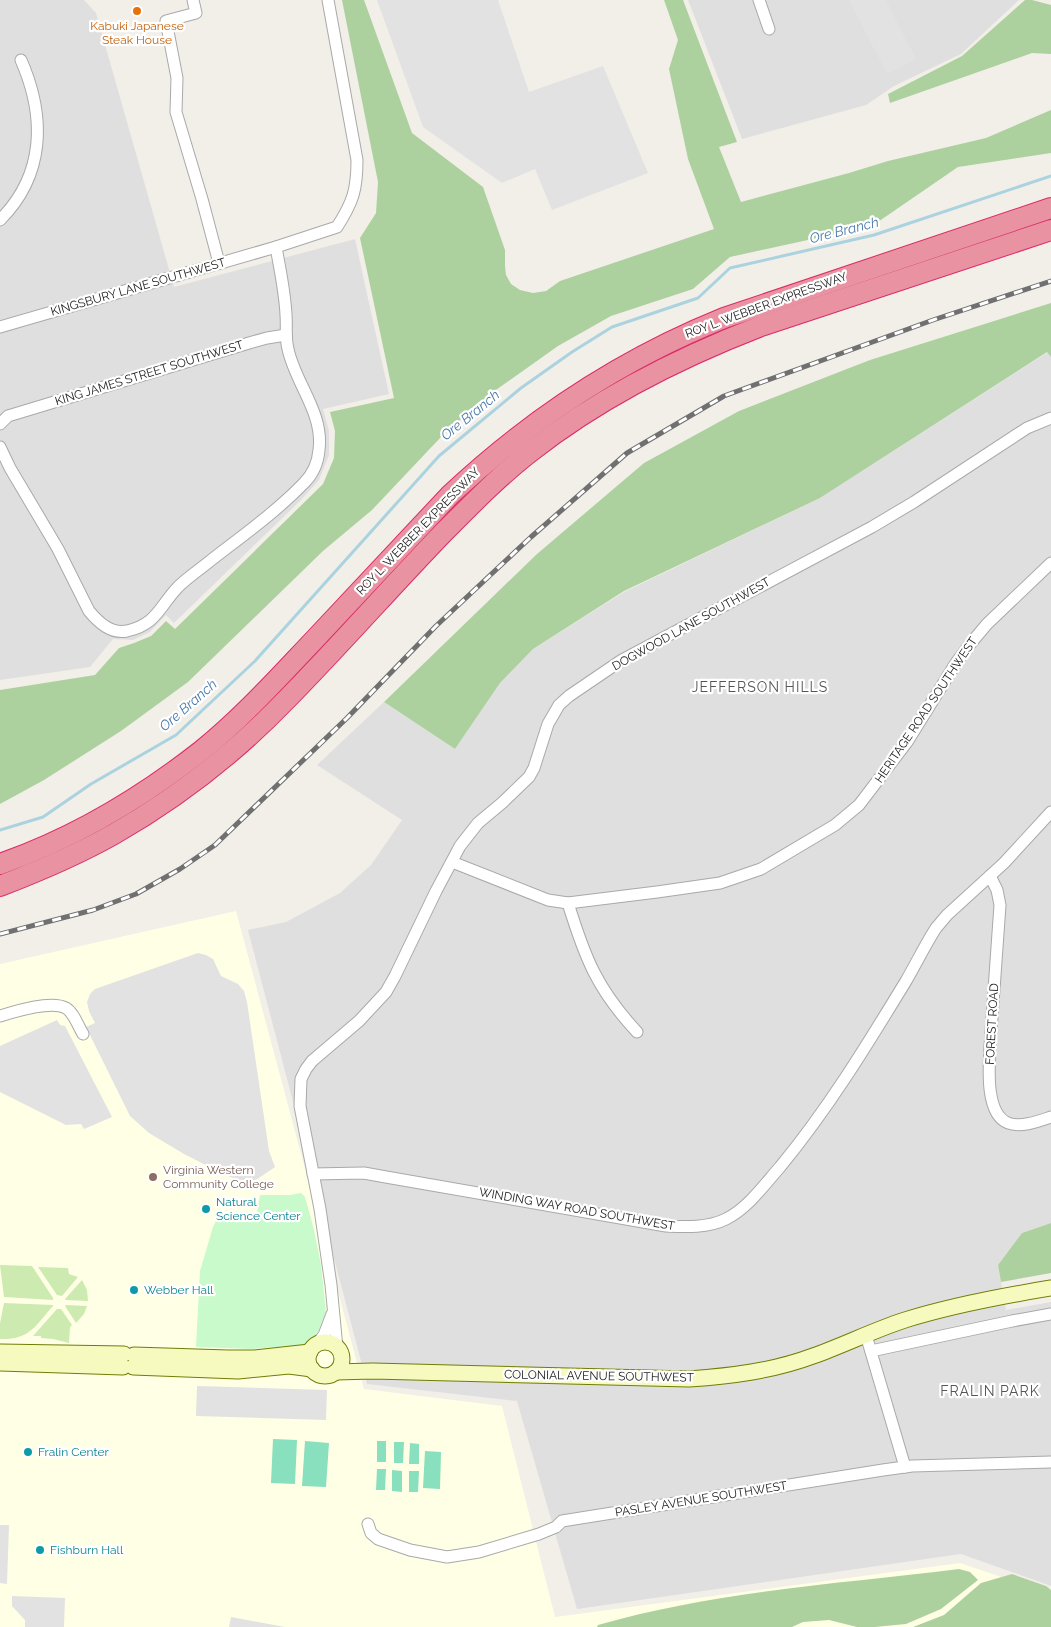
<svg xmlns="http://www.w3.org/2000/svg" width="1051" height="1627" font-family="Raleway,sans-serif">
	<style>
		.residential { fill: #e0dfdf }
		.education { fill: #ffffe5 }
		.grass { fill: #cdebb0 }
		.forest { fill: #add19e }
		.park { fill: #c8facc }
		.pitch { fill: #88e0be }
		.parking { fill: #e2e2e2 }
		.lines { fill: none; stroke-linecap: round; stroke-linejoin: round }
		.stream { stroke: #aad3df; stroke-width: 3 }
		.minor-casing { stroke: #a9a9a9; stroke-width: 13 }
		.secondary-casing { stroke: #707d05; stroke-width: 17 }
		.motorway-casing { stroke: #dc2a67; stroke-width: 22 }
		.minor { stroke: #fff; stroke-width: 11 }
		.secondary { stroke: #f7fabf; stroke-width: 15 }
		.motorway { stroke: #e892a2; stroke-width: 20 }
		.rail-casing { stroke: #707070; stroke-width: 5 }
		.rail { stroke: #fff; stroke-width: 3; stroke-dasharray: 9; stroke-linecap: butt }
		.food-dot { fill: #e8710a; stroke: #fff; stroke-width: 2 }
		.education-dot { fill: #8d6e63; stroke: #fff; stroke-width: 2 }
		.culture-dot { fill: #0f9aa8; stroke: #fff; stroke-width: 2 }
		.labels { text-anchor: middle; stroke-width: 4.5; stroke-linejoin: round; paint-order: stroke }
		.food-label { font-size: 12px; fill: #c56008; stroke: #fff }
		.street-label { font-size: 12px; fill: #222; stroke: #fff }
		.education-label { font-size: 12px; fill: #785e54; stroke: #fff; text-anchor: start }
		.culture-label { font-size: 12px; fill: #0d838f; stroke: #fff; text-anchor: start }
		.water-label { font-size: 14px; font-style: italic; fill: #4a7aab; stroke: #fff }
		.neighbourhood-label { font-size: 14px; letter-spacing: 1px; fill: #555; stroke: #fff }
	</style>
	<rect width="100%" height="100%" fill="#f2efe9"/>
	<g class="residential">
		<path d="M0 0H84L96 13 174 287 355 239 389 394 323 409 329 431V455L319 480 301 500 174 623 166 615 150 632 133 640 113 639 90 667 0 680Z"/>
		<path d="M688 0H1019L961 54 894 86 866 105 742 139Z"/>
		<path d="M1048 352 1051 357V1223L1022 1233 998 1265 1006 1310 1051 1302V1586L961 1554 577 1609 517 1401 367 1384 248 930 286 922 340 893 371 865 402 820 317 765 384 702 455 749 500 683 533 649 624 592 820 498Z"/>
	</g>
	<path class="education" d="M236 911 364 1389 502 1406 555 1617 960 1563 1051 1594V1627H0V964Z"/>
	<g class="grass">
		<path d="M0 1265 32 1266 53 1298V1300L4 1297Z"/>
		<path d="M38 1267 68 1268 69 1274 78 1277 62 1296 57 1295Z"/>
		<path d="M82 1280 87 1290 88 1301 66 1300 65 1299Z"/>
		<path d="M4 1303 53 1305V1306C35 1326 30 1340 0 1339V1323Z"/>
		<path d="M66 1305 87 1306 84 1314 76 1323 65 1306Z"/>
		<path d="M57 1309H61L72 1325 70 1327 69 1343 53 1339 41 1338V1336H33Z"/>
	</g>
	<g class="forest">
		<path d="M342 0H364L412 133 483 187 505 250V266L506 275 511 284 520 290 533 293 546 291 560 281 714 229 688 159 669 69 678 40 664 0H683L737 142 719 147 741 202 849 173 888 161 986 138 1051 110V153L958 167 872 226 730 257 693 289 611 316 558 346 493 392 441 437 372 510 323 551 188 682 121 731 44 780 0 804V690L95 675 119 648 134 643 151 636 166 621 175 629 323 484 334 458 335 431 330 412 394 398 360 238 376 213 378 182Z"/>
		<path d="M1025 0H1032L1051 5V54L1032 53 890 103 888 94 962 56Z"/>
		<path d="M1051 303V357L1047 352 820 498 624 591 533 649 500 683 455 749 384 702 537 554 644 463 739 411 870 360Z"/>
		<path d="M1051 1223V1273L1001 1282 998 1265 1022 1233Z"/>
		<path d="M959 1569 970 1572 978 1580 941 1609 906 1624 875 1627H857L829 1620 803 1622 792 1627H597L598 1625C715 1591 839 1584 959 1569Z"/>
		<path d="M1012 1574 1046 1586 1051 1590V1627H913L944 1615 981 1583Z"/>
	</g>
	<path class="park" d="M301 1193 305 1197 314 1230 321 1265 326 1312 319 1330 311 1341 306 1345 294 1347 292 1346 252 1349 196 1347 200 1271 213 1227 219 1215 256 1220 260 1195H290Z"/>
	<g class="pitch">
		<path d="M273 1439 297 1440 295 1484 271 1483Z"/>
		<path d="M305 1441 329 1443 326 1487 302 1486Z"/>
		<rect x="377" y="1441" width="9" height="21"/>
		<path d="M394 1442H404L403 1463H394Z"/>
		<path d="M410 1443 419 1444V1464H409Z"/>
		<path d="M425 1451 441 1452 440 1489 423 1488Z"/>
		<path d="M377 1469H386L385 1490H376Z"/>
		<path d="M392 1470 402 1471V1492L392 1491Z"/>
		<path d="M409 1471H419L418 1492H409Z"/>
	</g>
	<g class="parking">
		<path d="M377 0H498L529 92 603 66 648 173 552 210 535 169 502 183 423 127Z"/>
		<path d="M849 0H886L916 59 887 74Z"/>
		<path d="M198 953 206 955 213 959 221 976 238 984 244 991 247 1002 269 1151 275 1167 250 1184 225 1175 184 1154 149 1133 130 1116 86 1027 95 1023 89 1011 87 1002 90 994 95 989Z"/>
		<path d="M57 1020 60 1025 65 1026 112 1117 84 1129 81 1124 66 1125 0 1092V1046Z"/>
		<path d="M197 1386 327 1390 326 1420 196 1416Z"/>
		<path d="M0 1525H9L7 1584 0 1583Z"/>
		<path d="M12 1596 65 1598 64 1627H25V1620L12 1606Z"/>
		<path d="M231 1617 285 1627H286H229Z"/>
	</g>
	<g class="lines">
		<path class="stream" d="M0 830 43 817 91 784 176 735 255 661 439 456 521 388 572 352 612 327 698 298 730 268 874 235 1051 176"/>
		<defs>
			<g id="minor">
				<path d="M193 0 196 13 166 21 177 78 176 112 202 199 219 263"/>
				<path d="M759 0 769 29"/>
				<path d="M0 220C45 175 46 117 21 60"/>
				<path d="M0 327 276 247 337 227C353 202 357 190 357 160L328 0"/>
				<path d="M0 424 8 416 249 343 267 338 286 335"/>
				<path d="M0 447 10 468 58 549 89 611C99 623 111 634 127 631 157 624 159 607 178 587 187 578 199 570 210 561 242 536 276 512 304 483 313 474 318 462 319 450 324 413 295 383 288 349 285 337 287 327 286 315 285 292 280 270 276 247"/>
				<path d="M452 862 548 900 568 903 657 892 720 883 761 869 835 825 859 805 907 742 956 663 971 643 987 624 1051 563"/>
				<path d="M990 876 997 890 1000 905 990 1046C989 1067 985 1114 1008 1123 1021 1128 1039 1121 1051 1117"/>
				<path d="M568 903C585 958 597 989 637 1032"/>
				<path d="M0 1016C16 1011 51 1000 66 1008 74 1013 78 1026 83 1034"/>
				<path d="M313 1174 364 1173 386 1177 666 1226C686 1227 708 1228 726 1219 748 1208 764 1185 780 1167 828 1109 867 1045 906 981 916 964 925 945 936 928L947 915 1004 863 1051 812"/>
				<path d="M866 1335 905 1467"/>
				<path d="M316 1345 324 1335 332 1314"/>
				<path d="M337 1348 331 1285 320 1209 300 1106 301 1079 306 1069 312 1061 359 1021 386 992 395 976 436 891 460 846 478 823 502 803 529 777 534 768 548 724 559 705 569 696 622 660 872 527 914 502 1027 428 1051 418"/>
				<path d="M871 1351 1012 1321 1051 1314"/>
				<path d="M368 1524 371 1533 378 1539 410 1550 447 1557 479 1552 539 1534 556 1527 562 1521 883 1470 912 1466 1051 1462"/>
			</g>
			<g id="secondary">
				<circle cx="325" cy="1359" r="17"/>
				<path d="M0 1352 124 1354"/>
				<path d="M134 1355 228 1358H255L310 1352"/>
				<path d="M0 1363 123 1367"/>
				<path d="M133 1367 238 1371 289 1366 312 1369"/>
				<path d="M336 1372 373 1371 689 1379C731 1376 773 1371 813 1356 844 1345 874 1330 905 1320 953 1305 1002 1296 1051 1288"/>
			</g>
			<g id="motorway">
				<path d="M0 864C72 839 141 798 201 751 242 718 278 678 315 639 360 591 405 543 450 495 532 418 620 360 724 318L1051 208"/>
				<path d="M0 886C39 871 77 855 114 834 177 798 237 751 287 699 340 645 390 588 442 534 470 506 498 477 530 452 600 397 678 358 761 326L1051 230"/>
			</g>
		</defs>
		<use href="#minor" class="minor-casing"/>
		<use href="#secondary" class="secondary-casing"/>
		<use href="#motorway" class="motorway-casing"/>
		<use href="#minor" class="minor"/>
		<use href="#secondary" class="secondary"/>
		<use href="#motorway" class="motorway"/>
		<defs>
			<path id="rail" d="M0 934 93 910 136 894 180 869 215 845 347 718 436 626 531 537 627 453 724 396 933 320 1051 281"/>
		</defs>
		<use href="#rail" class="rail-casing"/>
		<use href="#rail" class="rail"/>
	</g>
	<circle class="food-dot" cx="137" cy="11" r="5"/>
	<circle class="education-dot" cx="153" cy="1177" r="5"/>
	<g class="culture-dot">
		<circle cx="206" cy="1209" r="5"/>
		<circle cx="134" cy="1290" r="5"/>
		<circle cx="28" cy="1452" r="5"/>
		<circle cx="40" cy="1550" r="5"/>
	</g>
	<g class="labels">
		<g class="food-label">
			<text x="137" y="30">Kabuki Japanese<tspan x="137" dy="14">Steak House</tspan></text>
		</g>
		<g class="street-label">
			<text transform="translate(138 287) rotate(-16)" y="4">KINGSBURY LANE SOUTHWEST</text>
			<text transform="translate(766 305) rotate(-20)" y="4">ROY L. WEBBER EXPRESSWAY</text>
			<text transform="translate(149 373) rotate(-17)" y="4">KING JAMES STREET SOUTHWEST</text>
			<text transform="translate(418 531) rotate(-46)" y="4">ROY L. WEBBER EXPRESSWAY</text>
			<text transform="translate(691 624) rotate(-29)" y="4">DOGWOOD LANE SOUTHWEST</text>
			<text transform="translate(926 710) rotate(-56)" y="4">HERITAGE ROAD SOUTHWEST</text>
			<text transform="translate(992 1024) rotate(-87)" y="4">FOREST ROAD</text>
			<text transform="translate(577 1209) rotate(10)" y="4">WINDING WAY ROAD SOUTHWEST</text>
			<text transform="translate(599 1376) rotate(1)" y="4">COLONIAL AVENUE SOUTHWEST</text>
			<text transform="translate(701 1499) rotate(-9)" y="4">PASLEY AVENUE SOUTHWEST</text>
		</g>
		<g class="education-label">
			<text x="163" y="1174">Virginia Western<tspan x="163" dy="14">Community College</tspan></text>
		</g>
		<g class="culture-label">
			<text x="216" y="1206">Natural<tspan x="216" dy="14">Science Center</tspan></text>
			<text x="144" y="1294">Webber Hall</text>
			<text x="38" y="1456">Fralin Center</text>
			<text x="50" y="1554">Fishburn Hall</text>
		</g>
		<g class="water-label">
			<text transform="translate(844 230) rotate(-14)" y="5">Ore Branch</text>
			<text transform="translate(470 415) rotate(-39)" y="5">Ore Branch</text>
			<text transform="translate(188 705) rotate(-41)" y="5">Ore Branch</text>
		</g>
		<g class="neighbourhood-label">
			<text x="760" y="692">JEFFERSON HILLS</text>
			<text x="990" y="1396">FRALIN PARK</text>
		</g>
	</g>
</svg>
